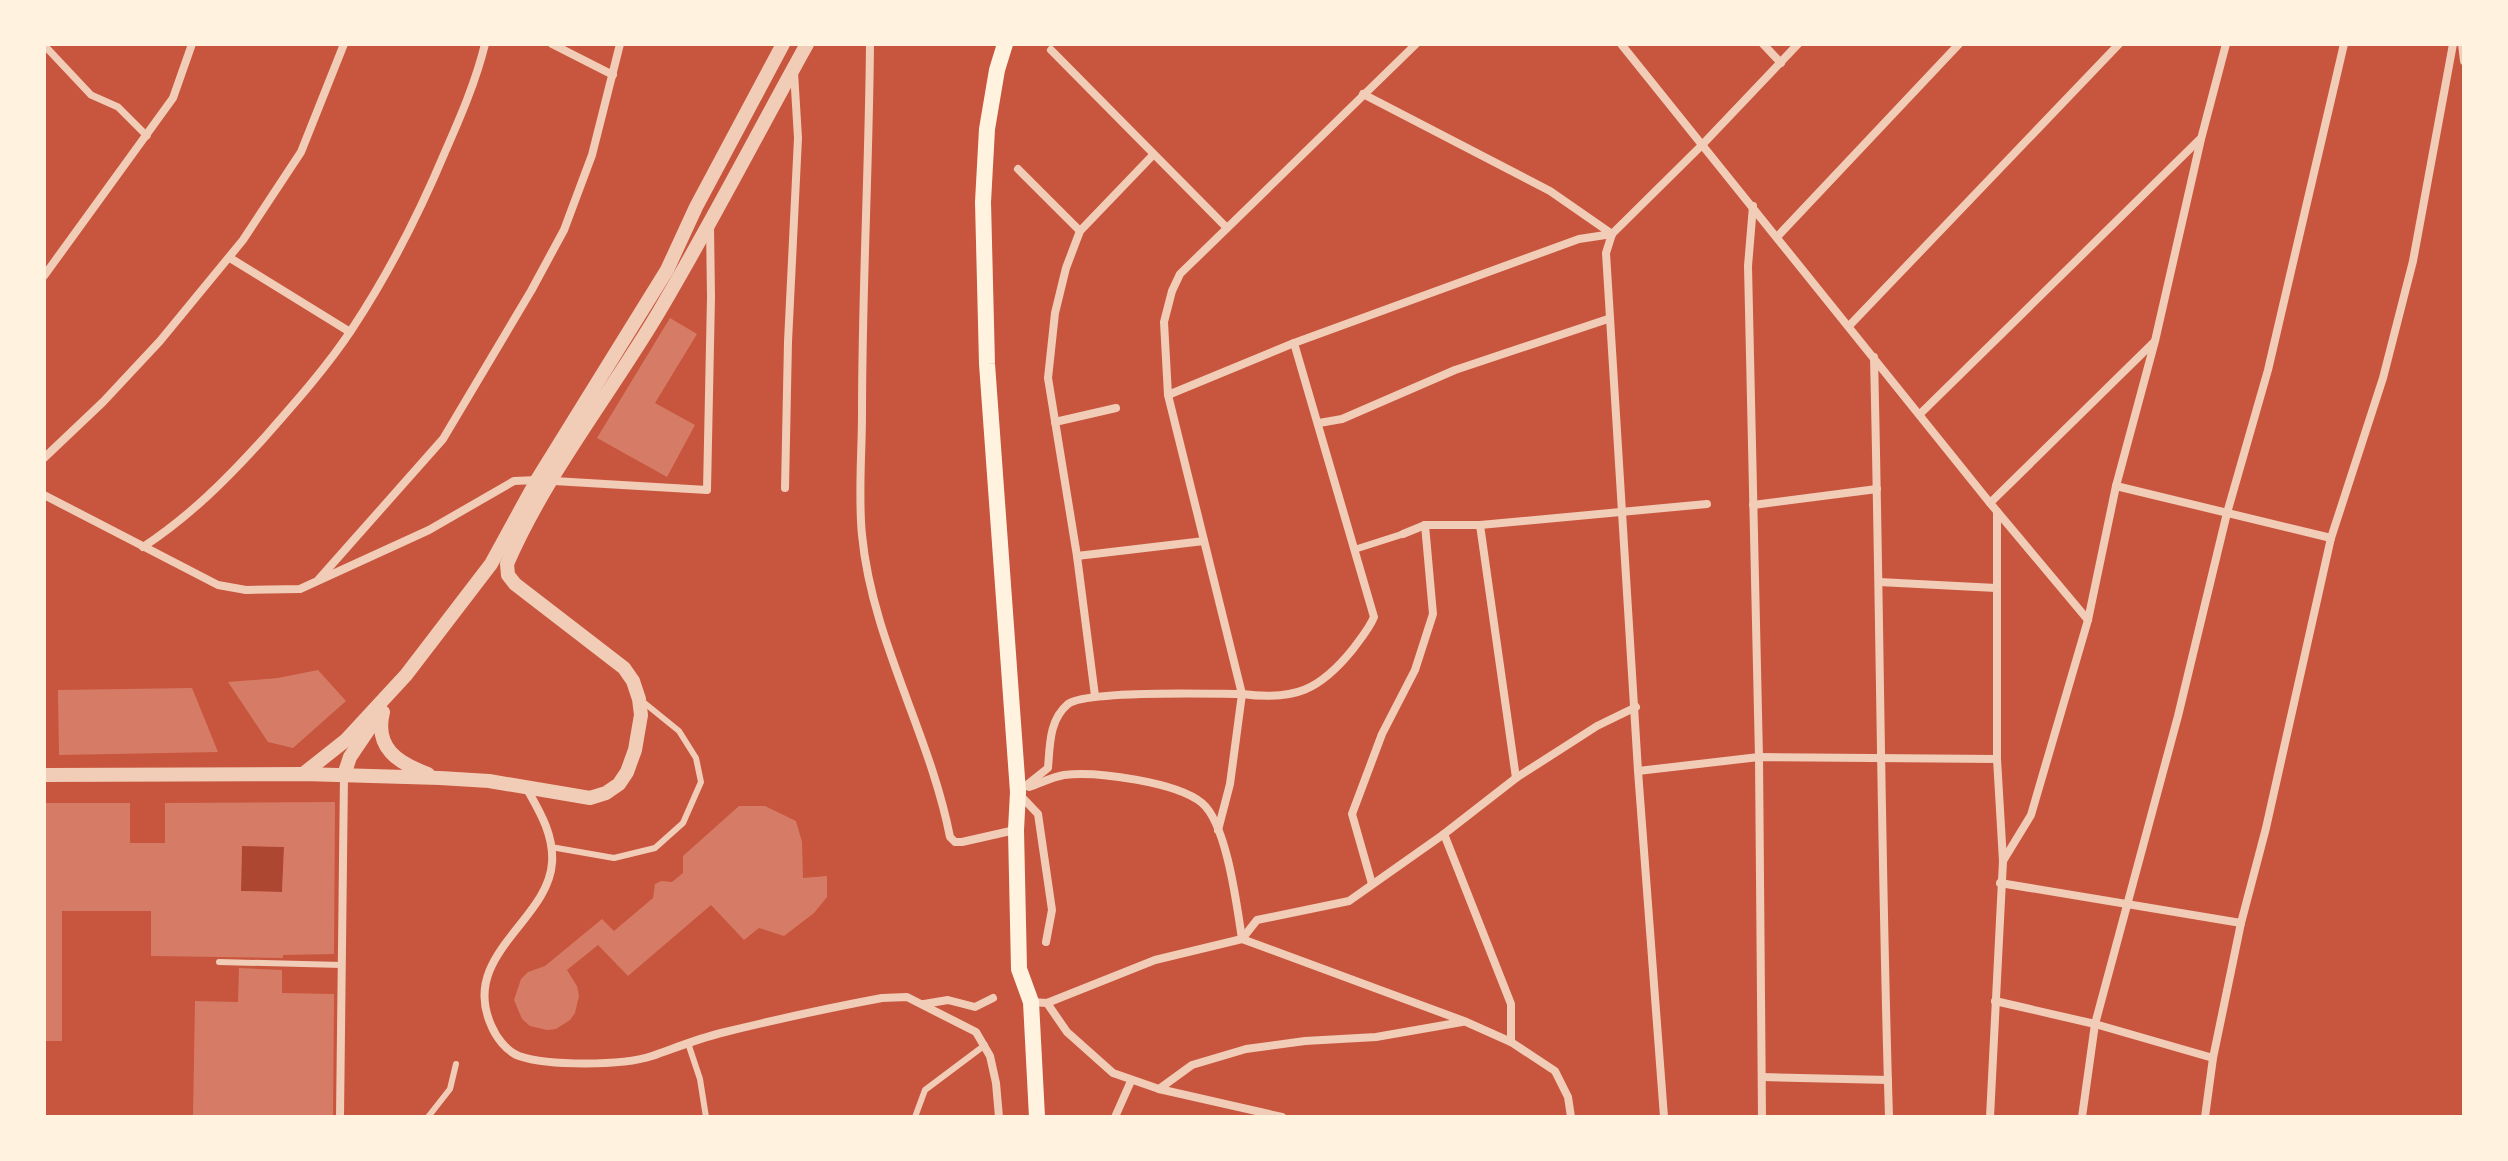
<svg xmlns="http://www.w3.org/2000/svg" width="2508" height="1161" font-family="Overpass,sans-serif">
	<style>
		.green { fill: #ae4732 }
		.building { fill: #d67c66; fill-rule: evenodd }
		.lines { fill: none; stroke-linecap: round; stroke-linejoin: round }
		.service { stroke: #f1ccb7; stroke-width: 6 }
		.pedestrian { stroke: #f1ccb7; stroke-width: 7 }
		.minor { stroke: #f1ccb7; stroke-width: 8 }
		.tertiary { stroke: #f1ccb7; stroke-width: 14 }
		.secondary { stroke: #fff3e0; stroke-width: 16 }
	</style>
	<rect width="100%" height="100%" fill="#c8553d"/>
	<path class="green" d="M242 846 284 847 282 892 241 891Z"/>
	<g class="building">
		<path d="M670 318 697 334 655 403 695 425 667 477 597 438Z"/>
		<path d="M318 670 346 701 293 748 268 742 228 682 278 678Z"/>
		<path d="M192 688 218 752 59 755 58 690Z"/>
		<path d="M335 802 334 954 283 955V958L151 956V911H62V1041H44V803H130V843H165V803ZM242 846 284 847 282 892 241 891Z"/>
		<path d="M739 806H765L796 821 802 842 803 878 827 876V897L814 913 784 936 759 928 744 940 711 905 628 976 598 945 567 970 577 986 579 996 575 1013 570 1020 556 1029 547 1030 530 1026 522 1019 514 1000 521 979 528 972 545 966 602 919 614 931 653 898 655 884 661 881 672 882 683 873V856Z"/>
		<path d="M239 968 282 970V993L334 994 333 1117H193L195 1001 238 1002Z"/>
	</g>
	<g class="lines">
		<g class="service">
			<path d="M551 847 614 858 655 848 683 823 701 782 696 758 679 731 642 701"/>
			<path d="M219 962 342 965"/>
			<path d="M688 1043 700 1079 706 1117"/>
			<path d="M428 1117 450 1089 456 1064"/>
			<path d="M915 1117 925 1090 985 1045"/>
		</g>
		<g class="pedestrian">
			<path d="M44 45 91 95 118 107 147 136"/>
			<path d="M1356 549 1403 534"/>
		</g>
		<g class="minor">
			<path d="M552 44 613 75"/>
			<path d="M870 44C869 167 862 290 862 414 862 454 858 495 862 535 872 640 930 734 950 837L955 842H962L1015 830"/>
			<path d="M1621 44 1990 503 2088 620"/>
			<path d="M1763 44 1781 63"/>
			<path d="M2462 44 2464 61"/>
			<path d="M1051 50 1227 228"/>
			<path d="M1363 94 1550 191 1612 234"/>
			<path d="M1018 169 1080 231"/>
			<path d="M1753 206 1748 266 1759 757 1762 1117"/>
			<path d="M1777 237 1959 44"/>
			<path d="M230 258 350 332"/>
			<path d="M44 276 173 98 192 44"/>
			<path d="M1849 326 2119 44"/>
			<path d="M1874 357C1880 610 1881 864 1889 1117"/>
			<path d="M1168 395 1294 343 1579 239 1612 234"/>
			<path d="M1920 414 2199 140"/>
			<path d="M1055 422 1116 408"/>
			<path d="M1319 423 1342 419 1455 370 1608 319"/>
			<path d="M44 458 103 402 160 341 243 240 301 152 344 44"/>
			<path d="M2116 486 2331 538"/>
			<path d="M785 488 788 342 798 138 794 72"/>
			<path d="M44 495 218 585 246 590 300 589 429 530 514 481 537 480 707 490 711 297 710 226"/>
			<path d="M1990 503 2154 342"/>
			<path d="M1753 505 1877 489"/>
			<path d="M1480 525 1516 778"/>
			<path d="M1403 534 1425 525H1480L1707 504"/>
			<path d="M143 547C190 516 227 479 264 438 294 404 327 367 352 329 389 273 419 214 445 152 460 118 476 81 485 44"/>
			<path d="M1077 556 1204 541"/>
			<path d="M319 579 443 439 531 291 564 230 592 155 620 44"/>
			<path d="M1879 582 1996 588"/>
			<path d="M1095 696 1077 556 1048 378 1055 313 1066 268 1080 231 1153 155"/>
			<path d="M1638 771 1759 757 1997 759"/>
			<path d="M1029 787C1041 783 1052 777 1064 775 1096 771 1177 782 1202 803 1227 824 1237 907 1242 939"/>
			<path d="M527 789C540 812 554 835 552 863 548 921 460 955 491 1025 496 1037 506 1051 519 1056 548 1066 622 1066 652 1056 675 1048 697 1039 721 1033 774 1020 828 1008 882 998L907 997 976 1032 990 1056 996 1083 999 1117"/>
			<path d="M1018 792 1048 768C1050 745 1049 720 1068 704 1087 690 1212 694 1242 694 1295 701 1320 690 1353 649 1361 638 1369 629 1374 617L1294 343"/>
			<path d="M1018 793 1038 814 1052 910 1046 942"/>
			<path d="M1218 830 1230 784 1242 694 1168 395 1164 322 1172 291 1180 274 1416 44"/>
			<path d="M1444 834 1511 1004V1042"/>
			<path d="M2003 861 2031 815 2088 620 2116 486 2155 341 2201 139 2226 44"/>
			<path d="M2000 883 2241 923"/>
			<path d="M1372 884 1352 814 1382 734 1415 670 1433 614 1425 525"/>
			<path d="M1242 939 1464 1021 1511 1042 1555 1071 1568 1097 1571 1117"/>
			<path d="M1995 1001 2095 1024 2213 1058"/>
			<path d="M1031 1002 1047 1003 1155 960 1242 939 1257 920 1349 901 1444 834 1516 778 1597 726 1636 707"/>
			<path d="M1047 1003 1067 1032 1113 1073 1159 1089 1282 1117"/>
			<path d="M924 1004 948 1000 975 1007 993 998"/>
			<path d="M1762 1077 1888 1080"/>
			<path d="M1159 1089 1192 1065 1246 1049 1305 1041 1376 1037 1462 1022"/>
			<path d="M340 1117 344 775"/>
			<path d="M1115 1117 1131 1081"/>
			<path d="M1664 1117 1638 771 1606 253 1612 234 1702 145 1798 44"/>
			<path d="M1990 1117 2003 861 1997 759V512"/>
			<path d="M2082 1117 2095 1024 2178 716 2227 513 2268 370 2344 44"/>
			<path d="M2205 1117 2213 1058 2241 923 2266 828 2331 538 2383 378 2413 261 2453 44"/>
		</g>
		<g class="tertiary">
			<path d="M383 712C374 748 398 763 428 774"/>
			<path d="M303 774 346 740 406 675 491 564 537 480 667 270 696 207 783 44"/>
			<path d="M44 775 303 774 440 778 489 781 590 798 606 793 619 784 627 772 635 750 641 715 639 699 633 681 624 668 515 584 508 575 507 564C545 476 608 397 657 315 710 226 757 134 807 44"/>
			<path d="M344 775 350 757 377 717"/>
		</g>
		<path class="secondary" d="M1005 44 997 70 987 129 983 202 987 364 1018 792 1016 830 1019 969 1031 1002 1037 1117"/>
	</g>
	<rect width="2508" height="1161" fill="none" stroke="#fff3e0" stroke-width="92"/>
</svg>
